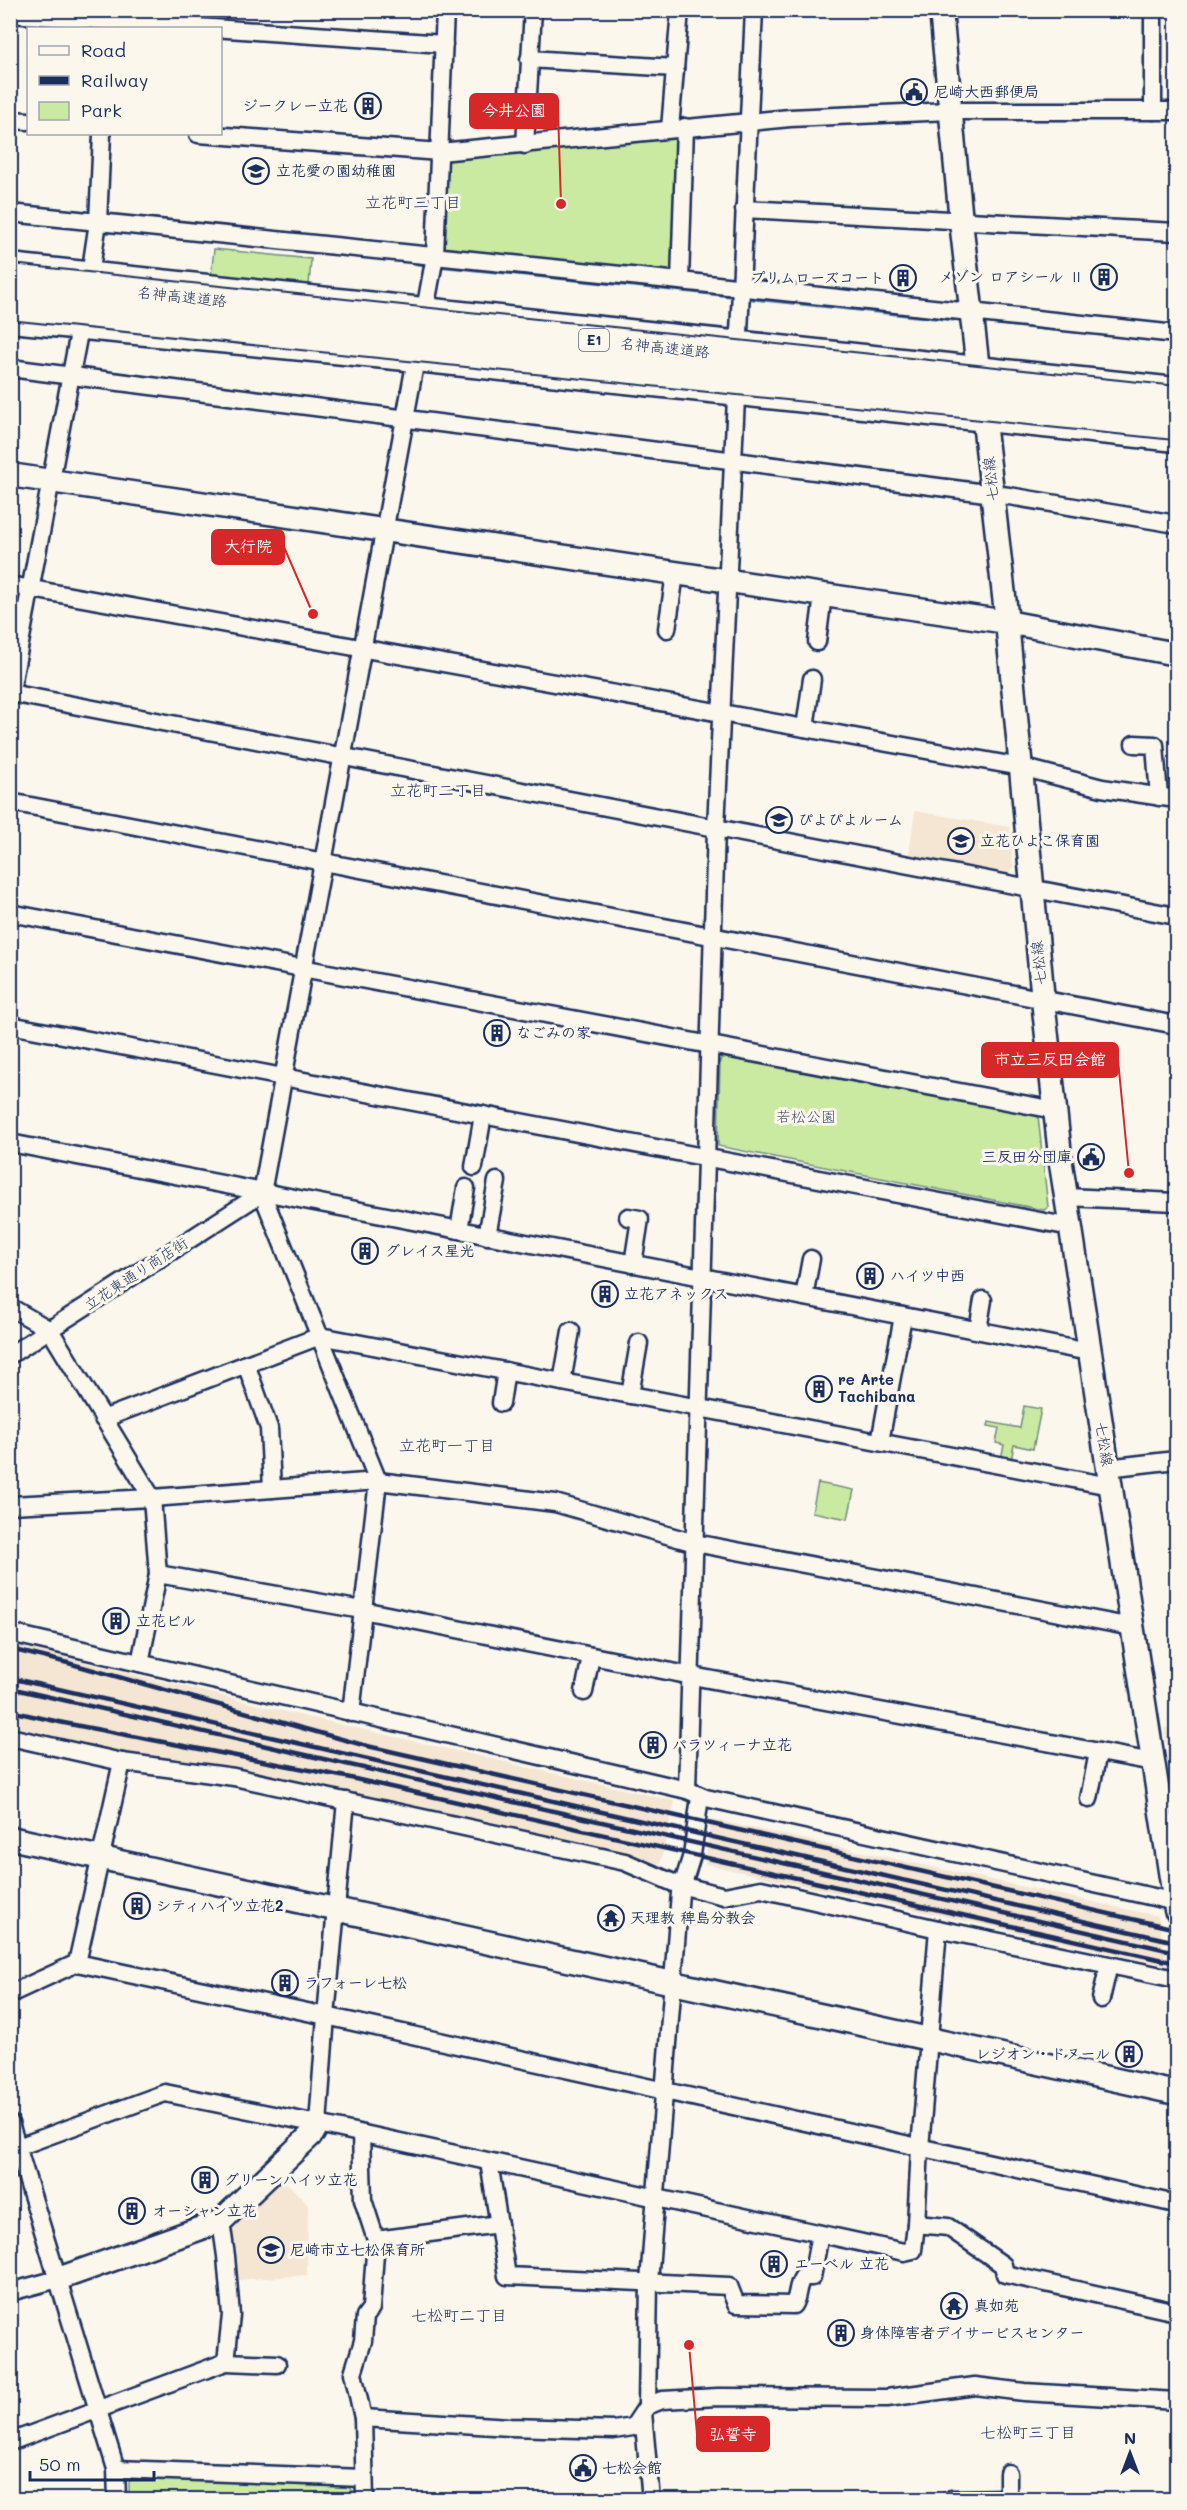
<svg xmlns="http://www.w3.org/2000/svg" width="1187" height="2510" font-family="Mali,'Klee One',sans-serif">
	<style>
		.built { fill: #f4e6d2 }
		.green { fill: #cae9a1; stroke: #728c80; stroke-width: 1.5 }
		.lines { fill: none; stroke-linecap: round; stroke-linejoin: round }
		.stream { stroke: #5a88ae; stroke-width: 5 }
		.street-casing { stroke: #1b2f5e; stroke-width: 21 }
		.secondary-casing { stroke: #1b2f5e; stroke-width: 27 }
		.street { stroke: #fbf7ec; stroke-width: 16 }
		.secondary { stroke: #fbf7ec; stroke-width: 22 }
		.rail { stroke: #1b2f5e; stroke-width: 4.5 }
		.highway-bridge-casing { stroke: #1b2f5e; stroke-width: 34; stroke-linecap: butt }
		.highway-bridge { stroke: #fbf7ec; stroke-width: 30 }
		.labels { text-anchor: middle; stroke-width: 6; stroke-linejoin: round; paint-order: stroke }
		.shield { fill: #fbf7ec; stroke: #5e6b89; stroke-width: 1.5 }
		.shield-label { font-size: 14px; font-weight: bold; fill: #1b2f5e }
		.poi-label { font-size: 15px; font-weight: bold; fill: #1b2f5e; stroke: #fbf7ec; text-anchor: start }
		.street-label { font-size: 15px; fill: #1b2f5e; stroke: #fbf7ec }
		.park-label { font-size: 15px; fill: #3e546b; stroke: #fbf7ec }
		.neighbourhood-label { font-size: 16px; fill: #1b2f5e; stroke: #fbf7ec }
		.leader { fill: none; stroke: #d62828; stroke-width: 2 }
		.callout-dot { fill: #d62828; stroke: #fbf7ec; stroke-width: 2 }
		.callout { fill: #d62828; stroke: #d62828; stroke-width: 2 }
		.callout-label { font-size: 16px; text-anchor: middle; font-weight: bold; fill: #fff }
	</style>
	<rect width="100%" height="100%" fill="#fbf7ec"/>
	<filter id="ink" filterUnits="userSpaceOnUse"><feTurbulence type="fractalNoise" baseFrequency=".0167" numOctaves="2"/><feDisplacementMap in="SourceGraphic" scale="12" xChannelSelector="R" yChannelSelector="G"/><feConvolveMatrix kernelMatrix="1 2 1 2 8 2 1 2 1" color-interpolation-filters="sRGB"/></filter>
	<g filter="url(#ink)">
		<g class="built">
			<path d="M915 811 1010 827 1013 867 1008 874 909 854Z"/>
			<path d="M11 1644 295 1714 675 1801 660 1864 279 1776 125 1753 11 1726Z"/>
			<path d="M1164 1728H1176V1805Z"/>
			<path d="M711 1819 1158 1916 1167 1965 705 1864Z"/>
			<path d="M281 2177 308 2205 307 2275 237 2280 232 2224Z"/>
		</g>
		<g class="green">
			<path d="M677 136 674 273 445 250 448 158Z"/>
			<path d="M214 249 311 259 309 286 211 276Z"/>
			<path d="M725 1055 1038 1116 1048 1207 1044 1210 718 1146 720 1060Z"/>
			<path d="M1024 1406 1041 1409 1033 1449 1014 1445 1011 1461 1001 1459 1004 1445 996 1443 999 1428 988 1426 989 1422 1020 1428Z"/>
			<path d="M818 1483 854 1490 848 1519 812 1512Z"/>
			<path d="M136 2476 345 2485 353 2491 354 2499H129V2482Z"/>
		</g>
		<g class="lines">
			<g class="stream">
				<path d="M417 263 730 295"/>
				<path d="M752 298 953 319"/>
				<path d="M995 323 1053 329"/>
			</g>
			<defs>
				<g id="street">
					<path d="M10 14 444 44"/>
					<path d="M529 59 675 68"/>
					<path d="M1153 111V10"/>
					<path d="M10 120 28 121"/>
					<path d="M670 129 680 10"/>
					<path d="M198 134 440 152 790 118 950 111H1176"/>
					<path d="M525 145 533 10"/>
					<path d="M744 209 1176 232"/>
					<path d="M10 213 680 281 1176 334"/>
					<path d="M10 262 1176 386"/>
					<path d="M680 281 685 127"/>
					<path d="M89 282 98 222 102 134"/>
					<path d="M10 324 416 363 1176 443"/>
					<path d="M10 368 1009 496 1176 524"/>
					<path d="M10 585 1021 767 1102 788 1176 799"/>
					<path d="M667 629 675 574"/>
					<path d="M817 642 823 595"/>
					<path d="M10 693 1176 916"/>
					<path d="M10 696 81 322"/>
					<path d="M805 728 812 679"/>
					<path d="M1134 744 1155 745 1159 797"/>
					<path d="M10 802 1176 1025"/>
					<path d="M10 913 1055 1110"/>
					<path d="M10 1025 1071 1227"/>
					<path d="M10 1143 1089 1352"/>
					<path d="M474 1167 483 1115"/>
					<path d="M1066 1197 1176 1202"/>
					<path d="M628 1217 640 1219 633 1264"/>
					<path d="M459 1230 466 1188"/>
					<path d="M487 1236 497 1181"/>
					<path d="M804 1297 811 1259"/>
					<path d="M10 1307 50 1330 152 1498 158 1574 140 1663"/>
					<path d="M978 1330 983 1300"/>
					<path d="M10 1355 262 1193"/>
					<path d="M246 1364 269 1428 272 1489"/>
					<path d="M562 1382 571 1331"/>
					<path d="M630 1395 639 1343"/>
					<path d="M501 1403 506 1371"/>
					<path d="M103 1419 320 1336 1110 1486"/>
					<path d="M880 1442 903 1316"/>
					<path d="M1107 1468 1176 1460"/>
					<path d="M10 1505 152 1498 378 1481 555 1503 695 1543 1132 1627"/>
					<path d="M158 1574 362 1610 692 1676 1153 1762"/>
					<path d="M10 1633 687 1790 706 1798 1176 1902"/>
					<path d="M584 1692 591 1656"/>
					<path d="M351 1713 378 1481 262 1193 435 256 445 10"/>
					<path d="M10 1737 122 1762 234 1777 625 1862 676 1884 724 1896 761 1889 938 1929 1176 1979"/>
					<path d="M687 1790 716 828 754 10"/>
					<path d="M1089 1799 1098 1752"/>
					<path d="M77 1963 122 1762"/>
					<path d="M10 1994 77 1963 326 2016 1176 2204"/>
					<path d="M1101 1999 1109 1965"/>
					<path d="M10 2123 116 2469 117 2500"/>
					<path d="M318 2124 326 2016 346 1801"/>
					<path d="M361 2134 363 2200 376 2240 371 2308 365 2316 363 2341 353 2373 363 2418"/>
					<path d="M10 2150 165 2093 318 2124 904 2252 913 2250 916 2224 948 2227 1003 2265 1005 2274 1176 2312"/>
					<path d="M489 2162 507 2276 729 2286 736 2304 793 2305C799 2296 796 2286 803 2277H812L820 2234"/>
					<path d="M916 2224 920 2148 938 1929"/>
					<path d="M376 2240 499 2224"/>
					<path d="M10 2292 58 2279"/>
					<path d="M226 2362 277 2364"/>
					<path d="M647 2406 649 2282 680 1893 692 1855 700 1797"/>
					<path d="M643 2413 651 2500"/>
					<path d="M10 2442 226 2362 231 2315 226 2256 221 2221"/>
					<path d="M116 2469 364 2478"/>
					<path d="M1008 2473V2500"/>
					<path d="M951 2499 1008 2498"/>
					<path d="M365 2500 363 2418 510 2427 614 2430 633 2427 647 2406 662 2400 718 2397 887 2398 975 2386 1024 2392 1176 2401"/>
				</g>
				<g id="secondary">
					<path d="M941 10 961 221 1007 622 1043 1000 1061 1164 1176 1910"/>
					<path d="M10 475 1007 622 1176 654"/>
					<path d="M10 1838 1176 2093"/>
					<path d="M58 2279 221 2221 313 2133 318 2124"/>
				</g>
			</defs>
			<use href="#street" class="street-casing"/>
			<use href="#secondary" class="secondary-casing"/>
			<use href="#street" class="street"/>
			<use href="#secondary" class="secondary"/>
			<g class="rail">
				<path d="M10 1649 68 1663 363 1745 1176 1929"/>
				<path d="M10 1678 1176 1942"/>
				<path d="M10 1688 1176 1952"/>
				<path d="M10 1711 64 1723 346 1777 1176 1963"/>
			</g>
			<defs>
				<g id="highway-bridge">
					<path d="M10 280 1176 402"/>
					<path d="M10 304 1176 424"/>
				</g>
			</defs>
			<use href="#highway-bridge" class="highway-bridge-casing"/>
			<use href="#highway-bridge" class="highway-bridge"/>
		</g>
	</g>
	<defs>
		<symbol id="civic-ring" viewBox="-11 -11 22 22"><circle r="9.5" fill="#fbf7ec" stroke="#1b2f5e" stroke-width="1.5"/><path d="M-.6-6.5H3V-4.5H.6V-3L4-1V1h2V6H-6V1h2V-1L-.6-3ZM-1.2 2.5V6h2.4V2.5Z" fill="#1b2f5e"/></symbol>
		<symbol id="building-ring" viewBox="-11 -11 22 22"><circle r="9.5" fill="#fbf7ec" stroke="#1b2f5e" stroke-width="1.5"/><path d="M-4-6H4V6H1V3H-1V6H-4ZM-2.5-4.3h1.7v1.8h-1.7ZM.8-4.3h1.7v1.8H.8ZM-2.5-1h1.7V.8h-1.7ZM.8-1h1.7V.8H.8Z" fill="#1b2f5e"/></symbol>
		<symbol id="school-ring" viewBox="-11 -11 22 22"><circle r="9.5" fill="#fbf7ec" stroke="#1b2f5e" stroke-width="1.5"/><path d="M0-5L7-2L0 1L-7-2ZM-4 1L0 2.5L4 1V4Q0 6-4 4Z" fill="#1b2f5e"/></symbol>
		<symbol id="temple-ring" viewBox="-11 -11 22 22"><circle r="9.5" fill="#fbf7ec" stroke="#1b2f5e" stroke-width="1.5"/><path d="M0-6L5-2H3V0L6.5 2.5H4V6H1.5V3h-3V6H-4V2.5H-6.5L-3 0V-2H-5Z" fill="#1b2f5e"/></symbol>
	</defs>
	<g fill-rule="evenodd">
		<use href="#civic-ring" x="899" y="77" width="30" height="30"/>
		<use href="#building-ring" x="353" y="91" width="30" height="30"/>
		<use href="#school-ring" x="241" y="156" width="30" height="30"/>
		<use href="#building-ring" x="1089" y="262" width="30" height="30"/>
		<use href="#building-ring" x="888" y="263" width="30" height="30"/>
		<use href="#school-ring" x="764" y="805" width="30" height="30"/>
		<use href="#school-ring" x="946" y="826" width="30" height="30"/>
		<use href="#building-ring" x="482" y="1018" width="30" height="30"/>
		<use href="#civic-ring" x="1076" y="1142" width="30" height="30"/>
		<use href="#building-ring" x="350" y="1236" width="30" height="30"/>
		<use href="#building-ring" x="855" y="1261" width="30" height="30"/>
		<use href="#building-ring" x="590" y="1279" width="30" height="30"/>
		<use href="#building-ring" x="804" y="1374" width="30" height="30"/>
		<use href="#building-ring" x="101" y="1606" width="30" height="30"/>
		<use href="#building-ring" x="638" y="1730" width="30" height="30"/>
		<use href="#building-ring" x="122" y="1891" width="30" height="30"/>
		<use href="#temple-ring" x="596" y="1903" width="30" height="30"/>
		<use href="#building-ring" x="270" y="1968" width="30" height="30"/>
		<use href="#building-ring" x="1114" y="2039" width="30" height="30"/>
		<use href="#building-ring" x="190" y="2165" width="30" height="30"/>
		<use href="#building-ring" x="117" y="2196" width="30" height="30"/>
		<use href="#school-ring" x="256" y="2235" width="30" height="30"/>
		<use href="#building-ring" x="759" y="2249" width="30" height="30"/>
		<use href="#temple-ring" x="939" y="2291" width="30" height="30"/>
		<use href="#building-ring" x="826" y="2318" width="30" height="30"/>
		<use href="#civic-ring" x="568" y="2453" width="30" height="30"/>
	</g>
	<g class="labels">
		<rect class="shield" x="579" y="329" width="30" height="22" rx="4.5"/>
		<g class="shield-label">
			<text x="594" y="345">E1</text>
		</g>
		<g class="poi-label">
			<text x="934" y="97">尼崎大西郵便局</text>
			<text x="348" y="111" text-anchor="end">ジークレー立花</text>
			<text x="276" y="176">立花愛の園幼稚園</text>
			<text x="1084" y="282" text-anchor="end">メゾン ロアシール Ⅱ</text>
			<text x="884" y="283" text-anchor="end">プリムローズコート</text>
			<text x="798" y="825">ぴよぴよルーム</text>
			<text x="980" y="846">立花ひよこ保育園</text>
			<text x="516" y="1038">なごみの家</text>
			<text x="1072" y="1162" text-anchor="end">三反田分団庫</text>
			<text x="385" y="1256">グレイス星光</text>
			<text x="890" y="1281">ハイツ中西</text>
			<text x="624" y="1299">立花アネックス</text>
			<text x="838" y="1385">re Arte<tspan x="838" dy="17">Tachibana</tspan></text>
			<text x="136" y="1626">立花ビル</text>
			<text x="672" y="1750">パラツィーナ立花</text>
			<text x="156" y="1911">シティハイツ立花2</text>
			<text x="630" y="1923">天理教 稗島分教会</text>
			<text x="304" y="1988">ラフォーレ七松</text>
			<text x="1110" y="2059" text-anchor="end">レジオン・ドヌール</text>
			<text x="224" y="2185">グリーンハイツ立花</text>
			<text x="152" y="2216">オーシャン立花</text>
			<text x="290" y="2255">尼崎市立七松保育所</text>
			<text x="794" y="2269">エーベル 立花</text>
			<text x="974" y="2311">真如苑</text>
			<text x="860" y="2338">身体障害者デイサービスセンター</text>
			<text x="602" y="2473">七松会館</text>
		</g>
		<g class="street-label">
			<text transform="translate(182 297) rotate(6)" y="5">名神高速道路</text>
			<text transform="translate(665 348) rotate(6)" y="5">名神高速道路</text>
			<text transform="translate(991 479) rotate(-96)" y="5">七松線</text>
			<text transform="translate(1039 963) rotate(-96)" y="5">七松線</text>
			<text transform="translate(136 1274) rotate(-33)" y="5">立花東通り商店街</text>
			<text transform="translate(1104 1444) rotate(81)" y="5">七松線</text>
		</g>
		<g class="park-label">
			<text x="806" y="1122">若松公園</text>
		</g>
		<g class="neighbourhood-label">
			<text x="413" y="208">立花町三丁目</text>
			<text x="438" y="796">立花町二丁目</text>
			<text x="447" y="1451">立花町一丁目</text>
			<text x="459" y="2321">七松町二丁目</text>
			<text x="1028" y="2438">七松町三丁目</text>
		</g>
	</g>
	<path class="leader" d="M561 204L558 111M313 614L284 547M1129 1173L1118 1060M689 2345L697 2434"/>
	<g class="callout-dot">
		<circle cx="561" cy="204" r="6"/>
		<circle cx="313" cy="614" r="6"/>
		<circle cx="1129" cy="1173" r="6"/>
		<circle cx="689" cy="2345" r="6"/>
	</g>
	<g class="callout">
		<rect x="470" y="94" width="88" height="34" rx="6"/>
		<rect x="212" y="530" width="72" height="34" rx="6"/>
		<rect x="982" y="1043" width="136" height="34" rx="6"/>
		<rect x="697" y="2417" width="72" height="34" rx="6"/>
	</g>
	<g class="callout-label">
		<text x="514" y="116">今井公園</text>
		<text x="248" y="552">大行院</text>
		<text x="1050" y="1065">市立三反田会館</text>
		<text x="733" y="2440">弘誓寺</text>
	</g>
	<rect width="1187" height="2510" fill="none" stroke="#fbf7ec" stroke-width="36"/>
	<rect x="18" y="18" width="1151" height="2474" fill="none" stroke="#1b2f5e" stroke-width="2" filter="url(#ink)"/>
	<rect x="27" y="27" width="195" height="108" fill="#fbf7ec" stroke="#a1a7b3" stroke-width="1.5"/>
	<rect x="39" y="46" width="30" height="9" fill="#fbf7ec" stroke="#a1a7b3" stroke-width="1.5"/>
	<text x="81" y="57" font-size="18" fill="#1b2f5e">Road</text>
	<rect x="39" y="76" width="30" height="9" fill="#1b2f5e" stroke="#a1a7b3" stroke-width="1.5"/>
	<text x="81" y="87" font-size="18" fill="#1b2f5e">Railway</text>
	<rect x="39" y="102" width="30" height="18" fill="#cae9a1" stroke="#a1a7b3" stroke-width="1.5"/>
	<text x="81" y="117" font-size="18" fill="#1b2f5e">Park</text>
	<g transform="translate(1130 2453)" stroke="#fbf7ec" stroke-width="4.5" paint-order="stroke">
	<path d="M0-4.5L10 22L0 15L-10 22Z" fill="#1b2f5e"/>
	<text y="-9" font-size="16" font-weight="bold" text-anchor="middle" fill="#1b2f5e">N</text>
	</g>
	<path d="M30 2471v9h124v-9" fill="none" stroke="#1b2f5e" stroke-width="3"/>
	<text x="39" y="2471" font-size="18" fill="#1b2f5e" stroke="#fbf7ec" stroke-width="4.5" paint-order="stroke">50 m</text>
</svg>
